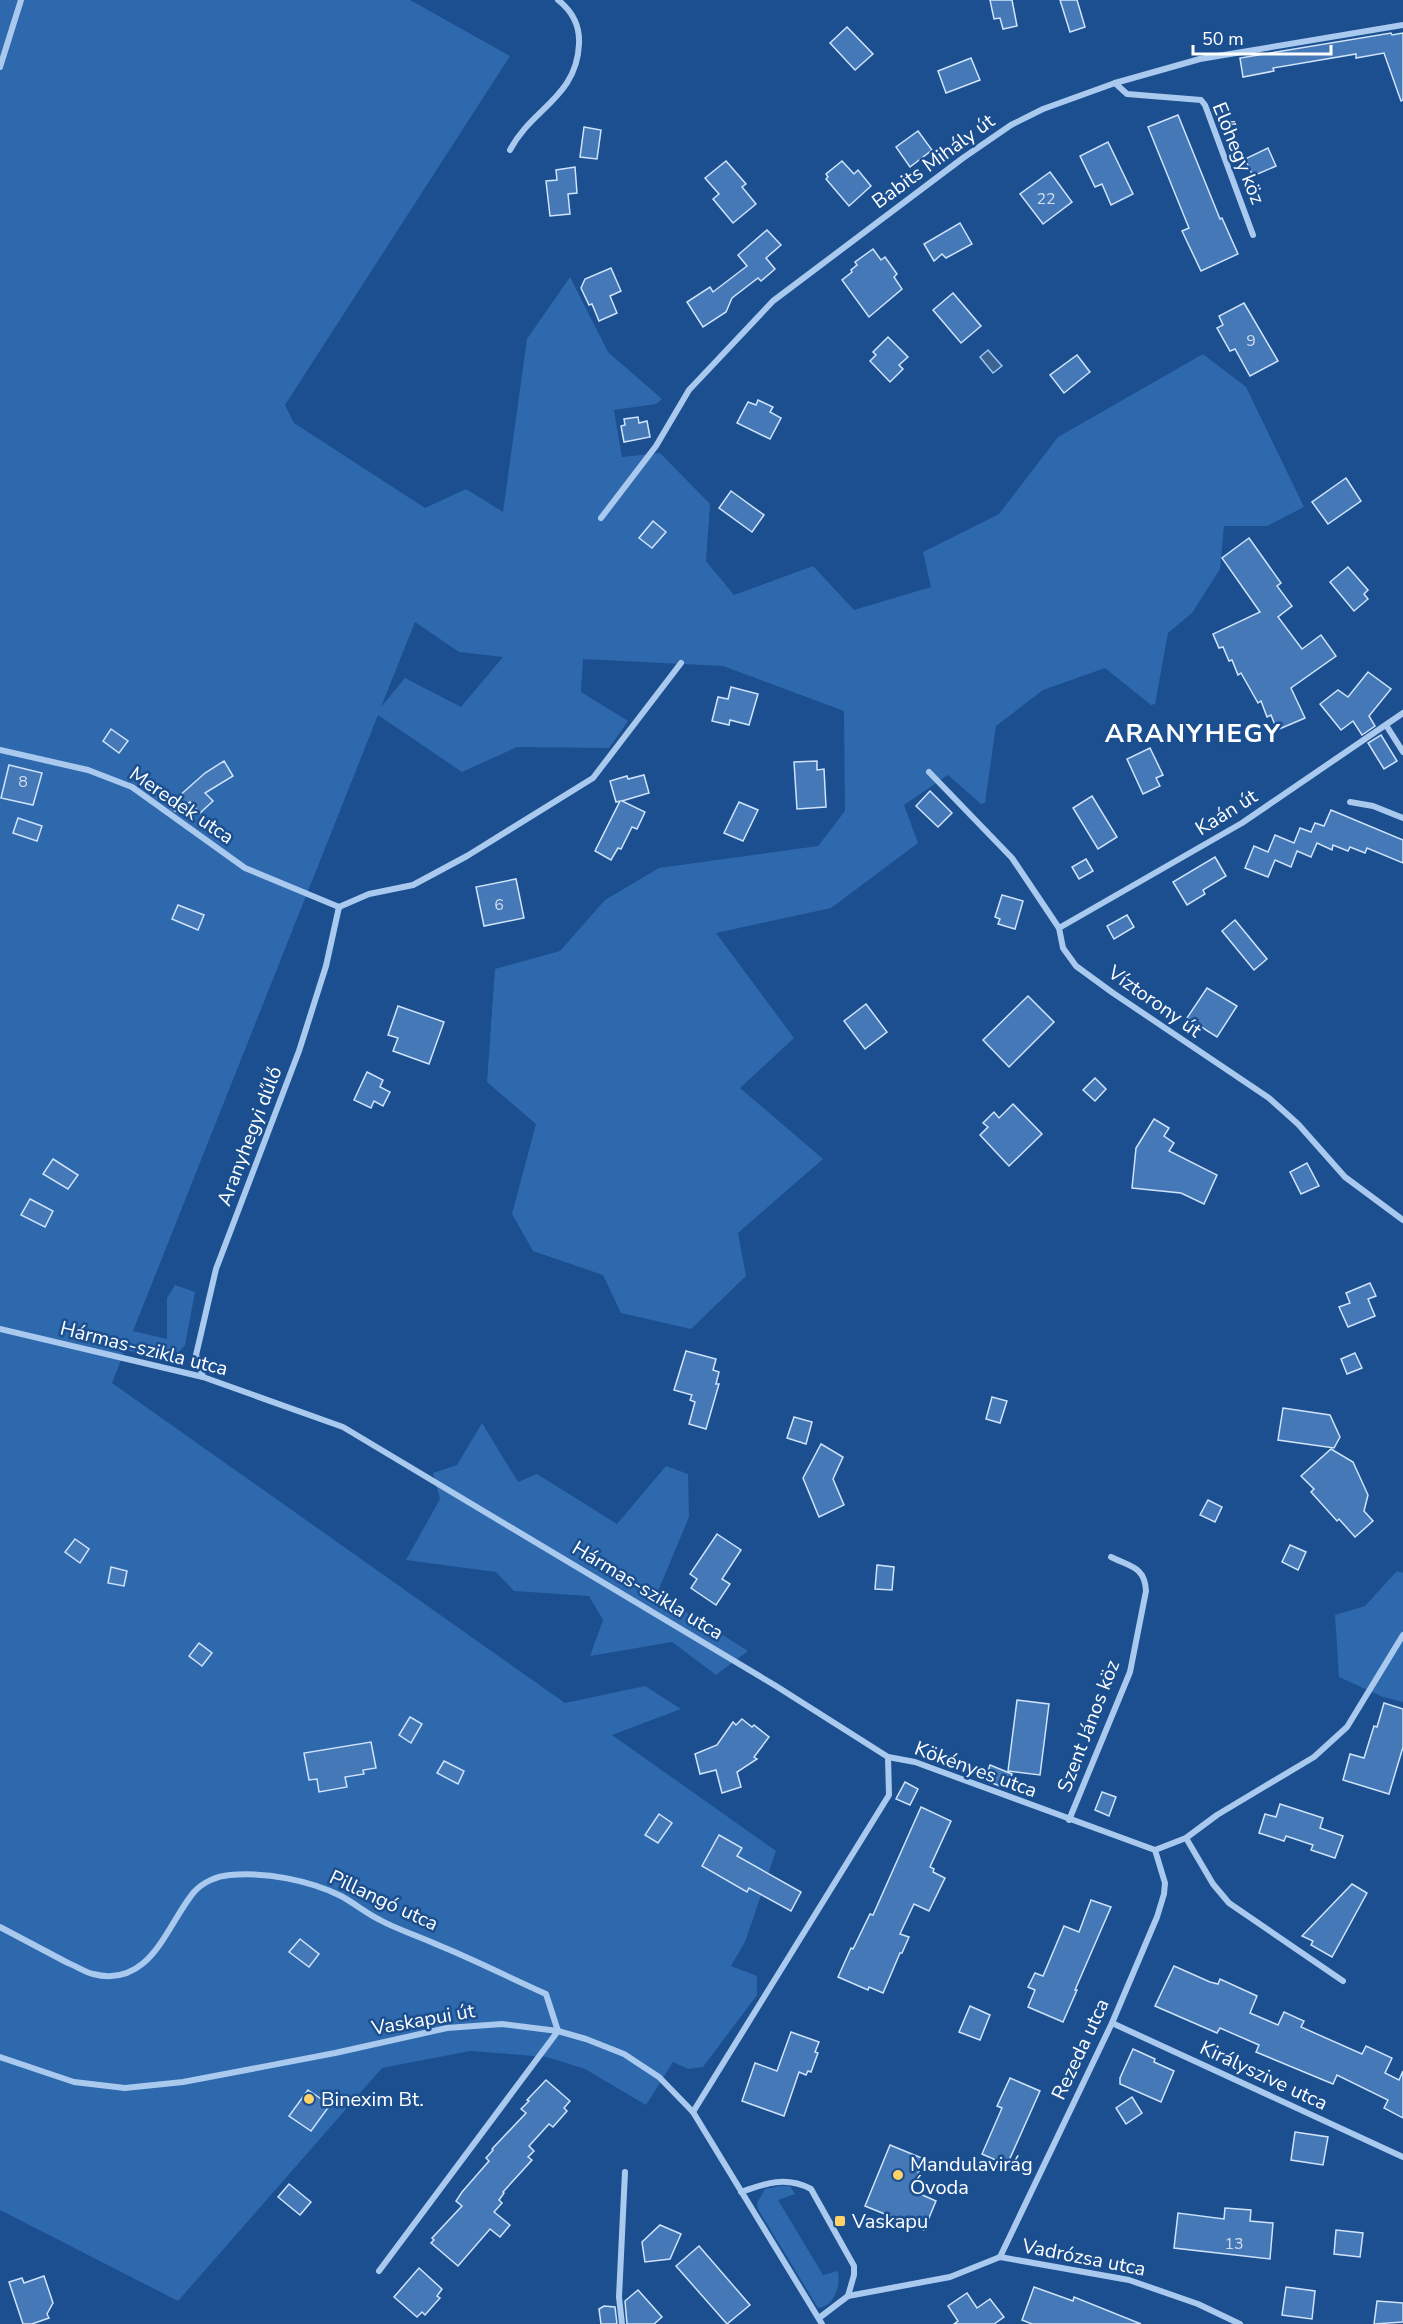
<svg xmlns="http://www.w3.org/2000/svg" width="1403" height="2324" font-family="'Nunito Sans',sans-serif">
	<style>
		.green { fill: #2e69ad; fill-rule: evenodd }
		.water { fill: #3c6290; stroke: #9cc4f0; stroke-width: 1.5 }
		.building { fill: #4478b7; stroke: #cfe3fa; stroke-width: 1.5 }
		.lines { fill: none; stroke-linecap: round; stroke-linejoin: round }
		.street { stroke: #a9c9ee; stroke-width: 6 }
		.poi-dot { fill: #ffd166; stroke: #1b4f8f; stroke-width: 2 }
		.labels { text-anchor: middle; stroke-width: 5; stroke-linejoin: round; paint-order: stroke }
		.number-label { font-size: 16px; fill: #d0dded }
		.street-label { font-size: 20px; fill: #fff; stroke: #1b4f8f }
		.poi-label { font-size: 20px; fill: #fff; stroke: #1b4f8f; text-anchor: start }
		.district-label { font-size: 26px; font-weight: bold; letter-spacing: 1.5px; fill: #fff; stroke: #1b4f8f }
	</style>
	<rect width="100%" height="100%" fill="#1b4f8f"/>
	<g class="green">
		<path d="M0 0H410L510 56 285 405 294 423 425 508 466 489 503 512 527 339 570 277 608 352 662 399 656 404 614 410 622 457 660 453 710 504 706 561 734 595 813 566 854 610 931 587 923 552 999 514 1058 437 1203 354 1246 387 1304 507 1267 526H1224L1220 569 1192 613 1168 633 1155 704 1151 705 1105 668 1043 690 996 726 985 803 981 804 948 775 904 805 918 843 831 908 716 933 794 1038 740 1088 823 1159 738 1233 746 1276 691 1329 621 1313 603 1275 533 1251 512 1214 536 1124 487 1082 495 969 560 951 605 900 659 868 818 846 845 811 844 711 723 666 583 659 581 692 628 721 609 748 517 747 462 772 378 715 133 1331 167 1339V1298L175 1285 195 1292 185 1345 171 1361 125 1350 112 1383 565 1703 645 1686 681 1709 612 1735 776 1851 745 1942 731 1966 757 1976V1995L703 2067 688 2069 673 2062 646 2105 585 2069 547 2057 470 2051 382 2068 178 2301 0 2210ZM415 622 459 652 503 657 461 707 405 678 381 707Z"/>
		<path d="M482 1423 518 1482 537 1474 617 1524 666 1466 688 1474 689 1517 657 1594 748 1651 716 1675 672 1642 590 1656 603 1620 589 1596 514 1591 496 1572 406 1560 440 1499 433 1473 457 1465Z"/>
		<path d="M1397 1571 1403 1573V1702L1383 1697 1339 1677 1335 1615 1365 1606Z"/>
		<path d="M780 2186H790L795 2194 778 2200 823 2275 838 2271C841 2286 834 2307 818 2308L758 2209 757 2203 765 2189Z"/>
	</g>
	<path class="water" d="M988 350 1002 366 993 373 980 357Z"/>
	<g class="building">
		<path d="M990 0H1012L1017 26 1003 29 1000 18 994 19Z"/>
		<path d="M1060 0H1077L1085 27 1070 32Z"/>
		<path d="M847 27 873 54 855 70 830 43Z"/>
		<path d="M1391 33 1392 35 1403 33V100L1401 101 1384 53 1356 58V54L1273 68 1274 71 1243 77 1240 58Z"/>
		<path d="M971 58 980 80 946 93 938 71Z"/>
		<path d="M1178 115 1220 219 1222 218 1238 254 1201 271 1182 231 1189 228 1148 127Z"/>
		<path d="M584 127 601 130 597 159 580 157Z"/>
		<path d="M918 131 932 150 910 167 896 147Z"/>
		<path d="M1108 142 1133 194 1111 205 1102 184 1095 187 1080 156Z"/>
		<path d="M1268 148 1276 166 1253 176 1245 159Z"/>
		<path d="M726 161 746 184 742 187 756 204 733 223 713 199 719 194 705 178Z"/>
		<path d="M842 161 854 174 858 170 871 186 849 206 826 179 828 177 826 174Z"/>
		<path d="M575 167 577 193 568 194 570 214 550 216 546 181 557 180 556 170Z"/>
		<path d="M1050 172 1072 202 1043 224 1020 194Z"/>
		<path d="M960 223 972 244 946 258 942 254 934 261 924 244Z"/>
		<path d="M767 230 781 245 766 258 775 269 761 281 758 278 732 298 726 312 703 327 687 302 710 287 713 292 747 266 738 255Z"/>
		<path d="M873 249 881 260 885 257 897 274 894 277 902 289 869 317 842 280 852 272 851 270 857 265 855 262Z"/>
		<path d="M611 268 621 291 610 296 617 313 599 321 592 304 589 305 581 288 585 279Z"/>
		<path d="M953 293 981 326 961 343 933 310Z"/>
		<path d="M1244 303 1278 361 1250 376 1235 349 1230 351 1217 328 1223 325 1219 316Z"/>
		<path d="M888 337 908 357 899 365 903 369 890 382 870 361 876 355 873 352Z"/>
		<path d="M1077 355 1090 372 1064 393 1050 375Z"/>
		<path d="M758 400 773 407 770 412 781 418 770 439 737 423 748 402 756 405Z"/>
		<path d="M638 417 639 423 647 421 650 437 624 442 621 426 625 425 624 419Z"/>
		<path d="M1346 478 1361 501 1328 524 1312 502Z"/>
		<path d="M731 491 764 515 752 532 719 508Z"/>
		<path d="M653 521 666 532 652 548 639 538Z"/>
		<path d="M1249 538 1281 583 1277 586 1292 606 1278 617 1302 649 1321 635 1336 656 1291 688 1305 718 1277 730 1271 715 1267 717 1261 701 1258 703 1241 673 1238 675 1232 660 1229 661 1223 647 1219 648 1213 634 1260 612 1222 558Z"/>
		<path d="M1348 567 1368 590 1364 594 1368 599 1354 611 1330 582Z"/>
		<path d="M1368 672 1391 689 1369 716 1375 726 1362 735 1353 721 1341 730 1320 704 1338 690 1348 697Z"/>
		<path d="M731 687 758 694 749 725 730 720 729 725 712 721 718 697 728 699Z"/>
		<path d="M111 729 128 741 119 753 103 741Z"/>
		<path d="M1381 735 1397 761 1384 769 1368 743Z"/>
		<path d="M1150 748 1163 775 1156 778 1160 786 1143 794 1127 759Z"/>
		<path d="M224 761 233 776 205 793 213 801 200 813 190 802 175 811 168 806 205 773Z"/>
		<path d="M817 761V770L824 769 826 807 797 809 794 762Z"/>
		<path d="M9 765 42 773 33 805 1 798Z"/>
		<path d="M644 775 649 793 622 801 645 812 637 829 632 827 621 849 618 848 611 860 595 851 620 801 616 802 610 781 627 776 628 779Z"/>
		<path d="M930 791 952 813 938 827 916 806Z"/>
		<path d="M1092 796 1117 837 1098 849 1073 808Z"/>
		<path d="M739 802 758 810 743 841 724 833Z"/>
		<path d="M1331 810 1403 840V863L1367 848 1365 853 1350 847 1348 851 1333 845 1332 850 1317 843 1311 857 1297 851 1291 867 1275 860 1268 877 1245 868 1254 846 1268 852 1275 835 1294 843 1300 828 1311 832 1315 823 1324 826Z"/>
		<path d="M18 818 42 826 37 841 13 833Z"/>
		<path d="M1215 857 1226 876 1203 890 1205 894 1187 905 1173 882Z"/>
		<path d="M1086 859 1093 871 1079 879 1072 867Z"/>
		<path d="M516 879 524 918 484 926 476 887Z"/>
		<path d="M1002 895 1023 901 1015 929 998 924 1000 919 995 917Z"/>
		<path d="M178 905 204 915 198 930 172 919Z"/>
		<path d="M1127 915 1134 927 1114 939 1107 926Z"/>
		<path d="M1235 920 1267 959 1254 970 1222 931Z"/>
		<path d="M1207 988 1237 1006 1217 1037 1187 1018Z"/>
		<path d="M1028 996 1054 1022 1009 1067 983 1040Z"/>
		<path d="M866 1004 887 1032 865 1049 844 1021Z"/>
		<path d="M398 1006 444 1022 429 1064 393 1051 398 1038 388 1035Z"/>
		<path d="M367 1072 383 1080 380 1087 390 1092 383 1106 374 1101 371 1108 354 1100Z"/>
		<path d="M1095 1078 1106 1089 1095 1101 1083 1090Z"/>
		<path d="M1013 1104 1042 1134 1009 1166 980 1135 988 1127 983 1123 994 1112 999 1118Z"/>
		<path d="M1154 1119 1169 1128 1164 1136 1174 1143 1169 1151 1217 1175 1204 1204 1181 1193 1132 1188 1136 1148Z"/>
		<path d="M53 1159 78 1175 68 1189 43 1174Z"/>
		<path d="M1307 1163 1319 1186 1301 1194 1290 1172Z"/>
		<path d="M30 1199 53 1211 45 1227 21 1215Z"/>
		<path d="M1370 1283 1376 1296 1368 1299 1375 1316 1348 1327 1339 1307 1350 1303 1346 1293Z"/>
		<path d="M686 1351 716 1359 713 1370 719 1372 716 1384H719L706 1429 689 1424 695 1402 690 1400 692 1395 674 1390Z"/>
		<path d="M1355 1353 1362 1368 1347 1374 1341 1359Z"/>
		<path d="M992 1397 1007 1401 1000 1423 986 1419Z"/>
		<path d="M1283 1408 1330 1415 1340 1437 1334 1448 1278 1440Z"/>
		<path d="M794 1417 812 1422 806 1444 787 1438Z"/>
		<path d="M821 1444 843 1457 833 1479 844 1505 819 1517 803 1478Z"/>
		<path d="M1331 1449 1353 1462 1368 1495 1364 1511 1373 1521 1355 1537 1339 1519 1337 1521 1311 1492 1314 1489 1301 1476Z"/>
		<path d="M1208 1500 1222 1507 1215 1522 1200 1515Z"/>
		<path d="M717 1534 741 1550 722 1579 730 1584 716 1605 691 1588 697 1579 690 1574Z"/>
		<path d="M75 1539 89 1549 80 1563 65 1552Z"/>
		<path d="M1290 1545 1306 1552 1298 1570 1282 1562Z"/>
		<path d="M877 1565 894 1567 892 1590 875 1589Z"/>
		<path d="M111 1567 127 1571 124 1586 108 1583Z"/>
		<path d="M199 1643 212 1653 202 1666 189 1656Z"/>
		<path d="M1017 1700 1049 1704 1040 1775 1008 1771Z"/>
		<path d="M1384 1703 1403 1709V1747L1389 1794 1343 1780 1350 1754 1364 1758 1374 1726 1377 1727Z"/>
		<path d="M410 1717 422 1724 411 1743 399 1735Z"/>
		<path d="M742 1719 752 1727 754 1725 769 1737 754 1757 757 1759 737 1772 741 1787 722 1793 716 1770 700 1774 695 1754 717 1745 733 1722 736 1725Z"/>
		<path d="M371 1742 376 1768 363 1770 364 1774 345 1777 347 1787 319 1792 317 1779 309 1780 304 1753Z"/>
		<path d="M444 1761 464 1771 458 1784 437 1773Z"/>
		<path d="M990 1765 1012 1774 1007 1789 985 1780Z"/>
		<path d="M905 1782 918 1789 910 1805 896 1799Z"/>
		<path d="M1102 1792 1116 1797 1109 1816 1095 1810Z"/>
		<path d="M1280 1804 1323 1818 1320 1828 1343 1836 1335 1858 1311 1850 1313 1845 1286 1836 1284 1841 1259 1833 1265 1814 1276 1817Z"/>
		<path d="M921 1807 951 1821 930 1867 934 1869 933 1872 945 1878 929 1911 914 1904 900 1934 909 1937 902 1953H900L883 1993 869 1987 868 1990 838 1977 851 1948 853 1949 870 1914 873 1915Z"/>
		<path d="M659 1814 672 1823 658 1843 645 1835Z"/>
		<path d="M719 1835 742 1848 737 1856 801 1892 791 1911 749 1888 747 1892 702 1866Z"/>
		<path d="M1352 1884 1367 1893 1332 1957 1311 1945 1313 1941 1302 1936Z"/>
		<path d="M1091 1900 1111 1907 1075 1990H1077L1063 2022 1028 2007 1035 1990 1028 1987 1035 1973 1043 1976 1064 1926 1079 1932Z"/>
		<path d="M300 1939 319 1954 309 1967 289 1952Z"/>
		<path d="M1174 1966 1210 1982 1218 1984 1220 1979 1257 1996 1250 2013 1278 2025 1284 2012 1304 2021 1301 2027 1362 2054 1366 2046 1392 2058 1385 2073 1399 2080 1403 2071V2118L1384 2108 1388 2100 1337 2075 1333 2084 1256 2052 1259 2045 1220 2028 1217 2033 1155 2006Z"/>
		<path d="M970 2006 990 2015 980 2040 959 2032Z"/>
		<path d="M791 2032 819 2042 815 2052 818 2053 811 2072 808 2071 806 2075 799 2072 784 2116 742 2101 755 2063 777 2071Z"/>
		<path d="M1133 2049 1155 2059 1154 2062 1174 2071 1161 2102 1120 2084V2078Z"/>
		<path d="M1010 2078 1040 2091 1007 2165 982 2154 1002 2108 997 2106Z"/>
		<path d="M546 2080 570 2101 564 2108 567 2111 553 2127 549 2124 529 2146 534 2151 528 2157 532 2160 503 2192 504 2193 499 2200 502 2203 494 2212 510 2225 500 2237 490 2229 458 2266 431 2243 434 2240 432 2238 462 2206 456 2201 462 2192 489 2161 486 2158 493 2150 492 2149 526 2113 521 2109 529 2101 527 2100Z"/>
		<path d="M308 2090 330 2105 311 2131 289 2116Z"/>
		<path d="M1132 2097 1142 2113 1126 2124 1116 2108Z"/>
		<path d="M1295 2132 1328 2137 1323 2165 1291 2160Z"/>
		<path d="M890 2145 924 2159 911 2190 936 2201 924 2230 865 2206Z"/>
		<path d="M289 2184 311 2202 300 2215 278 2197Z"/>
		<path d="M1225 2208 1251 2210 1250 2221 1273 2223 1270 2259 1174 2248 1178 2213 1224 2219Z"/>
		<path d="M660 2225 681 2234 670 2259 645 2262 642 2242Z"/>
		<path d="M1336 2230 1363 2233 1360 2257 1334 2254Z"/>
		<path d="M699 2246 750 2305 727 2324 676 2266Z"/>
		<path d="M419 2268 442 2289 437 2296 440 2298 425 2315 422 2312 417 2317 394 2297Z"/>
		<path d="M44 2276 53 2303 47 2314 49 2318 32 2324H23L9 2282 22 2278 24 2283Z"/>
		<path d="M1034 2287 1073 2301 1074 2297 1141 2324H1032L1022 2320Z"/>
		<path d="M1286 2287 1315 2291 1312 2319 1282 2315Z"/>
		<path d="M638 2290 662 2317 654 2324H627L625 2301Z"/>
		<path d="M967 2293 977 2308 990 2299 1004 2317 994 2324H954L958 2321 948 2306Z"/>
		<path d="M1377 2301 1403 2303V2322L1374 2324Z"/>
		<path d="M604 2306 615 2307 617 2324H601L599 2309Z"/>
	</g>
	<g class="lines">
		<g class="street">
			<path d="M0 67 21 0"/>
			<path d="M1115 83 1127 94 1201 100 1205 105 1253 235"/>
			<path d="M510 150C531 109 577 97 579 44 580 25 572 11 558 0"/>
			<path d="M601 518 656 446 689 390 773 301 963 158 1011 125 1043 109 1115 83 1200 59 1403 25"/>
			<path d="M1386 725 1403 752"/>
			<path d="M0 750 88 770 132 787 245 868 339 907"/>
			<path d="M929 772 1012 858 1059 928 1063 948 1076 966 1113 993 1269 1098 1298 1124 1345 1177 1403 1220"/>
			<path d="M1350 802 1373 806 1403 818"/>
			<path d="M339 907 369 894 413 885 467 856 593 778 681 663"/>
			<path d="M1059 928 1242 823 1403 713"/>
			<path d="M0 1329 203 1377 343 1427 776 1686 888 1757 915 1762 1155 1850"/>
			<path d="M203 1377 196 1355 216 1269 299 1051 326 966 339 907"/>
			<path d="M1069 1820 1130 1672 1146 1591C1145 1567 1131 1567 1111 1557"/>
			<path d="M1186 1838 1213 1884 1229 1903 1343 1981"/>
			<path d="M1155 1850 1186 1838 1217 1815 1314 1757 1347 1727 1403 1635"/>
			<path d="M0 1927C23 1939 45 1951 68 1963 76 1966 85 1972 93 1974 151 1989 167 1924 194 1892 203 1882 217 1876 230 1875 266 1872 309 1880 341 1896 354 1903 366 1913 380 1920 398 1930 419 1936 438 1945 475 1960 510 1978 546 1994L558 2031 379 2271"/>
			<path d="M1112 2023 1403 2157"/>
			<path d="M0 2057 74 2082 125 2088 183 2082 335 2053 447 2028 502 2024 558 2031 586 2039 624 2054 659 2077 693 2112 822 2324"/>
			<path d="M693 2112 889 1795 888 1757"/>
			<path d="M741 2192C766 2183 786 2176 811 2189L854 2266V2275L848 2296"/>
			<path d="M1000 2257 1112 2023 1157 1917 1164 1894 1165 1883 1155 1850"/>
			<path d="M819 2318 848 2296 950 2277 1000 2257 1129 2280 1198 2304 1240 2324"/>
			<path d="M622 2324 619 2297 625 2172"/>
		</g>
	</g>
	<g class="poi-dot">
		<circle cx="309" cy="2099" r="6"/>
		<circle cx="898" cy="2175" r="6"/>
		<rect x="834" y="2215" width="12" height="12" rx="3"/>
	</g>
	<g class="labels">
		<g class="number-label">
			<text x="1046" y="204">22</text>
			<text x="1251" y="346">9</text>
			<text x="23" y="787">8</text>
			<text x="499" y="910">6</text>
			<text x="1234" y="2249">13</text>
		</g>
		<g class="street-label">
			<text transform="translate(1239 153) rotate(68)" y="7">Előhegy köz</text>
			<text transform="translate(933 161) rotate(-36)" y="7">Babits Mihály út</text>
			<text transform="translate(182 805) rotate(34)" y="7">Meredek utca</text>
			<text transform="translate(1226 812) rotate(-32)" y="7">Kaán út</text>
			<text transform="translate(1155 1001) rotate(35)" y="7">Víztorony út</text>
			<text transform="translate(249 1136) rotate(-69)" y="7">Aranyhegyi dűlő</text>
			<text transform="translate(144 1348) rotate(14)" y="7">Hármas-szikla utca</text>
			<text transform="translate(648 1590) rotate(31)" y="7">Hármas-szikla utca</text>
			<text transform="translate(1088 1726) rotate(-69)" y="7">Szent János köz</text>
			<text transform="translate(976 1769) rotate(20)" y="7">Kökényes utca</text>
			<text transform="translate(384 1900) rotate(25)" y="7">Pillangó utca</text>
			<text transform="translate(423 2019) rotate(-10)" y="7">Vaskapui út</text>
			<text transform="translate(1080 2049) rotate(-65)" y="7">Rezeda utca</text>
			<text transform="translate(1264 2075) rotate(25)" y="7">Királyszive utca</text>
			<text transform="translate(1084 2257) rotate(11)" y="7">Vadrózsa utca</text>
		</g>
		<g class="poi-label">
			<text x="321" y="2106">Binexim Bt.</text>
			<text x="910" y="2171">Mandulavirág<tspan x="910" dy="23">Óvoda</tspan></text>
			<text x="852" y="2228">Vaskapu</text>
		</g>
		<g class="district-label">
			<text x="1193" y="742">ARANYHEGY</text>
		</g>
	</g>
	<path d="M1193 45v9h138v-9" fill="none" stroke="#ffffff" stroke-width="3"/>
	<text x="1202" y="45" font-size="18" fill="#ffffff" stroke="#1b4f8f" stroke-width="4.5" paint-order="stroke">50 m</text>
</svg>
